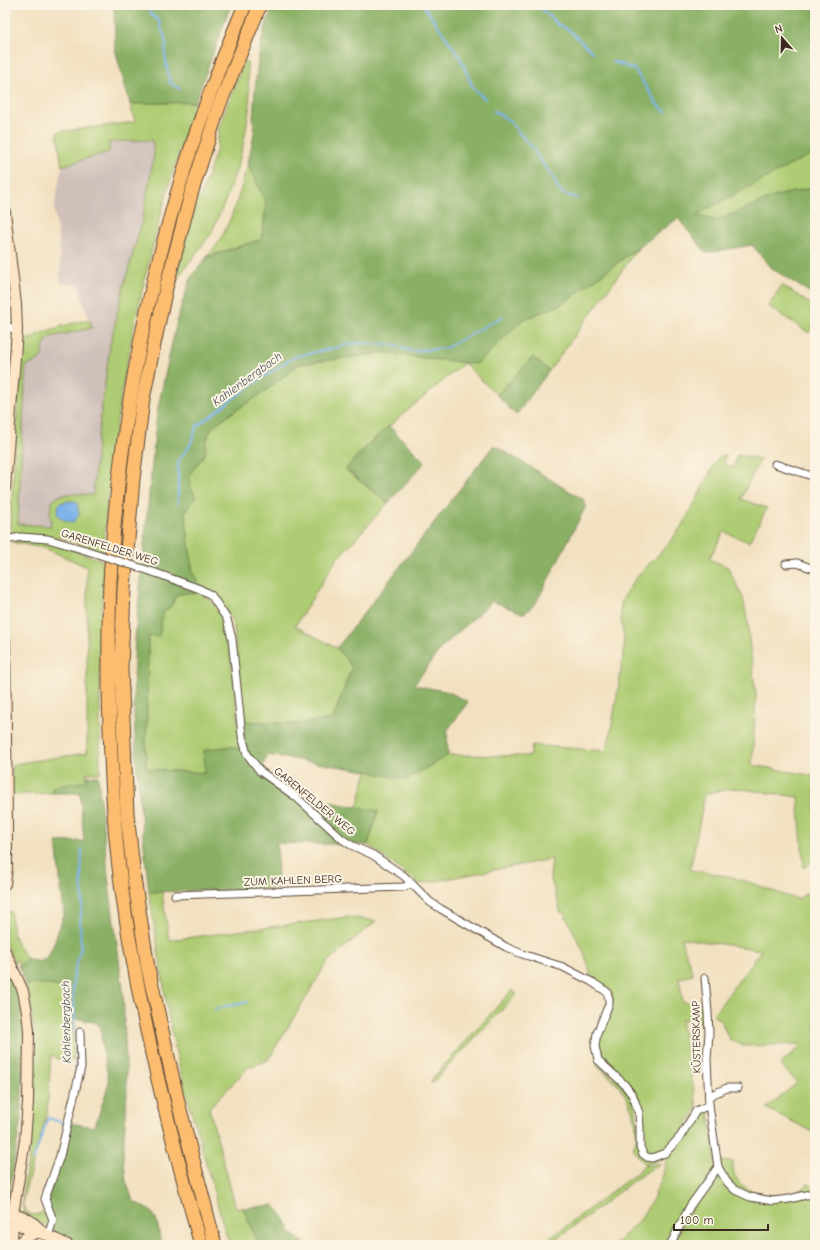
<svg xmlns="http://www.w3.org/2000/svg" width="820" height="1250" font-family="'Comic Neue',sans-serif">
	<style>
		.industrial { fill: #cfc0ba }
		.green { fill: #aecc73; stroke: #747b48 }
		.forest { fill: #8ab065; stroke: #626d42 }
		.water { fill: #7db3ec; stroke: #5c6e85 }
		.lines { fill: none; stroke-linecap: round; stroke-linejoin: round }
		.stream { stroke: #7db3ec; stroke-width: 2 }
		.minor-casing { stroke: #564536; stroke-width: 9 }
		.secondary-casing { stroke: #564536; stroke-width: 12 }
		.motorway-casing { stroke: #564536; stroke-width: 15 }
		.minor { stroke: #fff; stroke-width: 7 }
		.secondary { stroke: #fee5c5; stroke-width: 10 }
		.motorway { stroke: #fcbd6f; stroke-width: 13 }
		.minor-bridge-casing { stroke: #564536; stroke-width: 9; stroke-linecap: butt }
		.minor-bridge { stroke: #fff; stroke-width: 7 }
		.labels { text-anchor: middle; stroke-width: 4; stroke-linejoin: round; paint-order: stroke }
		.street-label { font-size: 11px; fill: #3b2a1e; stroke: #fcf5e5 }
		.water-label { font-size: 12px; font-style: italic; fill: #4f535c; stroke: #fcf5e5 }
	</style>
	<rect width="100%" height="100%" fill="#fcf5e5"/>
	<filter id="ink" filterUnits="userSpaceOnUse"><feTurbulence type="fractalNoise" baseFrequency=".025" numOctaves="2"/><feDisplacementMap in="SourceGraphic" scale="8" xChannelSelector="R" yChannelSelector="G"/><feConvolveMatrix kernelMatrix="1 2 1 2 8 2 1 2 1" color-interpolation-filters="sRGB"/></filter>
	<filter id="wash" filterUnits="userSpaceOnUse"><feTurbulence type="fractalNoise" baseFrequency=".012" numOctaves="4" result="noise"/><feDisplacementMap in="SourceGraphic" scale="16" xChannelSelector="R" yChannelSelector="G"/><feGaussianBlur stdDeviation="0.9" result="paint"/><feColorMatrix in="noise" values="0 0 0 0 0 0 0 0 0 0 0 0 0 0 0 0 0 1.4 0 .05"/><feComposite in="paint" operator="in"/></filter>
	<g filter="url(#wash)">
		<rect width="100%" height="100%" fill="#f2e1c1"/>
		<path class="industrial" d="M152 140 154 154 142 222 123 288 110 345 97 443 93 495H76L51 504V526L18 525 26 366 37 361 41 357 42 348 46 340 51 337 92 328 78 285 61 283 59 241 54 209 62 166 109 152V142Z"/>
		<g class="green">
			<path d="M244 61 247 62 250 105 244 141 238 165 226 199 211 234 175 281 197 199 201 195 217 148 219 127Z"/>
			<path d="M195 102C161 204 135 308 118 413 111 459 107 505 103 552L65 539 44 536 12 534 10 525 21 354C21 351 22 347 23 345 33 331 73 324 89 319L92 328 51 337C40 344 45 350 41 357 38 362 30 364 26 366L18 524 51 526C51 519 49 509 52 503 57 490 82 495 93 495L97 443 110 345 123 288 142 222 154 154 152 140 109 142V152L62 166 57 132 135 122 130 104Z"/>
			<path d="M815 152V187L776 196 716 221 695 215Z"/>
			<path d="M248 164 266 203 262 239 206 257C210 253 215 248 218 243 232 221 241 189 248 164Z"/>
			<path d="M639 247 549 371 533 357 497 395 464 363 375 438 358 455 346 470 388 503 336 560 295 626 337 648 352 667 333 719 298 724 242 721 236 657 238 655 236 651 234 628 230 617 224 606 211 592 200 585 193 574 185 512 196 497 190 487 189 475 205 454 206 442 211 429 218 422 264 392 299 364 382 353 477 364 522 320 562 304Z"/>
			<path d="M782 285 815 307V323L809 333 768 306Z"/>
			<path d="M726 454 724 464 733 468 737 455 760 459 741 499 767 508 749 542 724 532 709 559 728 567 743 598 748 624 749 640 756 695 752 765 815 776V859L804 868 798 797 734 788 705 794 690 870C708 873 727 875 745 881 763 886 780 895 798 899L815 887V1133L766 1108 797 1083 780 1064 800 1047 799 1044 743 1046 729 1039 721 1021 713 1015 761 950 681 938 693 975 679 978 683 1002 694 1003 704 1010 706 1022 681 1020 697 1107 684 1128 665 1151 651 1156 642 1149 641 1112 598 1053 599 1038 612 1004V997L610 990 592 978 583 950 564 913H561L550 876 552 859 419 884 368 845 378 811 357 807 367 771 406 780 448 755 530 756 532 745 606 751C610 738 612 725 614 712 618 690 622 668 624 646 625 631 617 615 622 601 632 577 652 563 668 544 688 521 700 491 715 463L719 457Z"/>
			<path d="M12 541H48L104 561 100 654V773H86L87 781 53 787V793L11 795 12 764 87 753V567L47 549 12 542Z"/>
			<path d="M197 590C211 600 220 611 227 627L242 750 231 746 206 773 146 769 148 637 159 635 163 613 172 605 176 595 184 593 195 594Z"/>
			<path d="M149 892H162L169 940 348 917 376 921 328 961 268 1060 249 1067 209 1108 236 1208H243L259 1245H230L226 1234 181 1075 168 1014Z"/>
			<path d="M5 911 11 912C13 934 13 943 29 959L25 960 19 967 18 960H16L14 964 5 941Z"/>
			<path d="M47 984C53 986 61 987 65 991 75 1002 73 1045 74 1060 64 1062 58 1059 51 1055L47 1114 23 1198V1206L29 1214 35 1215 46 1211 51 1218 48 1225C40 1227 31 1217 24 1212 19 1199 26 1174 28 1161 30 1150 31 1138 32 1127 37 1081 38 1031 26 985Z"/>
			<path d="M512 990 517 994 431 1084 432 1079Z"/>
			<path d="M596 1064H598L625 1088 636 1108 641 1153 664 1157 656 1161 644 1164 633 1149C642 1133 632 1103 620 1088 613 1079 604 1072 596 1064Z"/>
			<path d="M706 1110 709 1111 716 1166 668 1245H614L639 1221 653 1199 663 1175 666 1161 695 1116 701 1111Z"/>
			<path d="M719 1161 733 1162C733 1167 733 1173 736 1178 747 1196 784 1202 801 1189 804 1188 806 1185 808 1183L815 1189V1245H672Z"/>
			<path d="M661 1163 634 1180 588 1216 560 1236 547 1245H541L639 1171 643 1166Z"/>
		</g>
		<g class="forest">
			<path d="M114 5H231L195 102 130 104 115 49Z"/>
			<path d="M274 5H815V152L696 215 716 221 776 196 815 187V296L773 269 752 245 706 253 678 218 562 304 522 320 477 364 382 353 299 364 264 392 218 422 211 429 206 442 205 454 189 475 190 487 196 497 185 512 193 574 200 585 195 594 184 593 176 595 172 605 163 613 159 636 148 637 146 769 205 773 204 750 231 746 242 750V721L298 724 333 719 352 667 337 648 494 445 584 500 586 506 536 603 525 613H521L492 601 441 648 414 685 449 692 468 702 447 731 448 755 406 780 367 771 268 755 259 773 291 795 378 811 368 845 277 843 278 888 149 892C140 808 130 723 135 639L157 412 178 316 191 277 206 258 262 239 266 203 248 164 255 128 253 118C256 80 257 41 274 5Z"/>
			<path d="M533 357 549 371 516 415 497 395Z"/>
			<path d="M389 426 425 462 388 503 346 469 358 455Z"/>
			<path d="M86 776H98L109 885 123 989 127 1091 123 1155 126 1181 133 1201 152 1212 157 1221 161 1245H78L62 1237 54 1232 47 1203 69 1123 93 1127 96 1123 109 1083 103 1050 101 1033 98 1023 73 1018C71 1010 70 999 66 993 58 982 38 984 26 985L19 967 25 960 29 959 40 962 49 955 55 941 64 914 56 842 84 841 80 793H53L52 787 86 781Z"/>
			<path d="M5 962 19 989 24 1024 23 1074 21 1118 6 1212 5 1245V1046L9 1033V993L5 987Z"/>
			<path d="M274 1205 286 1221 292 1234 307 1245H259L243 1208Z"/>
		</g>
		<path class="water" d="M70 501 77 502 79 515 73 522C66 521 61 520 57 513 59 502 59 503 70 501Z"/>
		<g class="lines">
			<g class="stream">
				<path d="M148 5 151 14 160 22C160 29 166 36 166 44 166 46 165 48 165 50 165 61 168 72 170 83L180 89"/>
				<path d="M423 5 460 57 473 88 485 99"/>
				<path d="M538 5 557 24 568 29 592 52"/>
				<path d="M612 61 635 70 657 104 666 112"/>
				<path d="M494 111 510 121 519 133 532 147 540 160 554 179 558 189 566 195 578 198"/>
				<path d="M178 503V462L190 445 197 426 253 384 294 357 356 343 388 344 413 351 446 348 503 316"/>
				<path d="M215 1009C225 1005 236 1006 247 1002"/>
				<path d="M76 1072 77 1060 73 988 74 974 81 947 80 922 83 897 81 883 82 849"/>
				<path d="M33 1161 48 1118 64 1123 65 1121"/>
			</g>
		</g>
	</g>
	<g filter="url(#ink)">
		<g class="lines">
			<defs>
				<g id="minor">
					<path d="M5 325 17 331"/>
					<path d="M775 464 815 477"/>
					<path d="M5 540 21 537 48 539 85 550"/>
					<path d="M786 564 797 563 814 569 815 567"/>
					<path d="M153 572 200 589 211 595 227 619 232 639 242 736 247 754 260 771 296 797 342 839 351 845 373 855 404 876 430 902 441 909 506 947 522 954 563 967 592 982 607 992 609 999V1004L597 1033 595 1046 597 1055 598 1060 624 1084 633 1096 639 1113 640 1127V1147L643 1154 647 1157 652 1158 665 1153 680 1137 696 1111 709 1105 718 1167 727 1182 735 1190 750 1197 773 1201 789 1199 815 1193"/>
					<path d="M175 895 403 887 412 884"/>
					<path d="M705 978 708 1013 709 1033 707 1059 709 1105"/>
					<path d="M709 1096 727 1088H738"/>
					<path d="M48 1236 53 1220 45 1199 60 1156 81 1067 80 1032"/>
					<path d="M670 1245 690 1206 718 1167"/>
				</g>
				<g id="secondary">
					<path d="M5 212 16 304 17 331 5 488"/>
					<path d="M5 641 7 818V868L5 884"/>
					<path d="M5 951 23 991 27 1012 29 1031 28 1102 25 1140 13 1214 12 1245"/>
					<path d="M13 1214C27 1215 36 1225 46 1235"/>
					<path d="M12 1219C24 1231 33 1230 47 1235 54 1238 61 1242 68 1245"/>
					<path d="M17 1245 25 1238 37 1233"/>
				</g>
				<g id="motorway">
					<path d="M201 1245C166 1118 133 990 118 859 112 802 110 745 109 687 109 647 108 606 111 566 123 375 169 181 245 5"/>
					<path d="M215 1245 178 1102 148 968 134 878 127 813 121 669 124 588 133 479 143 399 153 349 166 288 191 194 219 106 260 5"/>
				</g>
			</defs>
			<use href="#minor" class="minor-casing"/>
			<use href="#secondary" class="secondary-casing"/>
			<use href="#motorway" class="motorway-casing"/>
			<use href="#minor" class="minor"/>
			<use href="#secondary" class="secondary"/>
			<use href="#motorway" class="motorway"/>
			<defs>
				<path id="minor-bridge" d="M85 550 153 572"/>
			</defs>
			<use href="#minor-bridge" class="minor-bridge-casing"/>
			<use href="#minor-bridge" class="minor-bridge"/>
		</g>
	</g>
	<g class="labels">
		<g class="street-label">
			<text transform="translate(110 547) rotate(17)" y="4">GARENFELDER WEG</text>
			<text transform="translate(315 801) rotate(39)" y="4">GARENFELDER WEG</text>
			<text transform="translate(293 880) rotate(-2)" y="4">ZUM KAHLEN BERG</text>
			<text transform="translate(696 1037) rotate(-91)" y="4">KÜSTERSKAMP</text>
		</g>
		<g class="water-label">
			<text transform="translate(247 379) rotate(-36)" y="4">Kahlenbergbach</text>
			<text transform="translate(66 1022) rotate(-91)" y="4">Kahlenbergbach</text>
		</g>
	</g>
	<rect width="820" height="1250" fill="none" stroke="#fcf5e5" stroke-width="20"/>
	<g transform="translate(782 38) rotate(340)" stroke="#fcf5e5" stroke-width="3" paint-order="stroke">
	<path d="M0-3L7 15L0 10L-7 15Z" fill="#3b2a1e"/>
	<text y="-6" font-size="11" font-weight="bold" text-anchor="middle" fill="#3b2a1e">N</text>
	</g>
	<path d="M674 1224v6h94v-6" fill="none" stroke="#3b2a1e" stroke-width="2"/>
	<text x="680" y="1224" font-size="12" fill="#3b2a1e" stroke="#fcf5e5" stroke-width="3" paint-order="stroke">100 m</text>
</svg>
